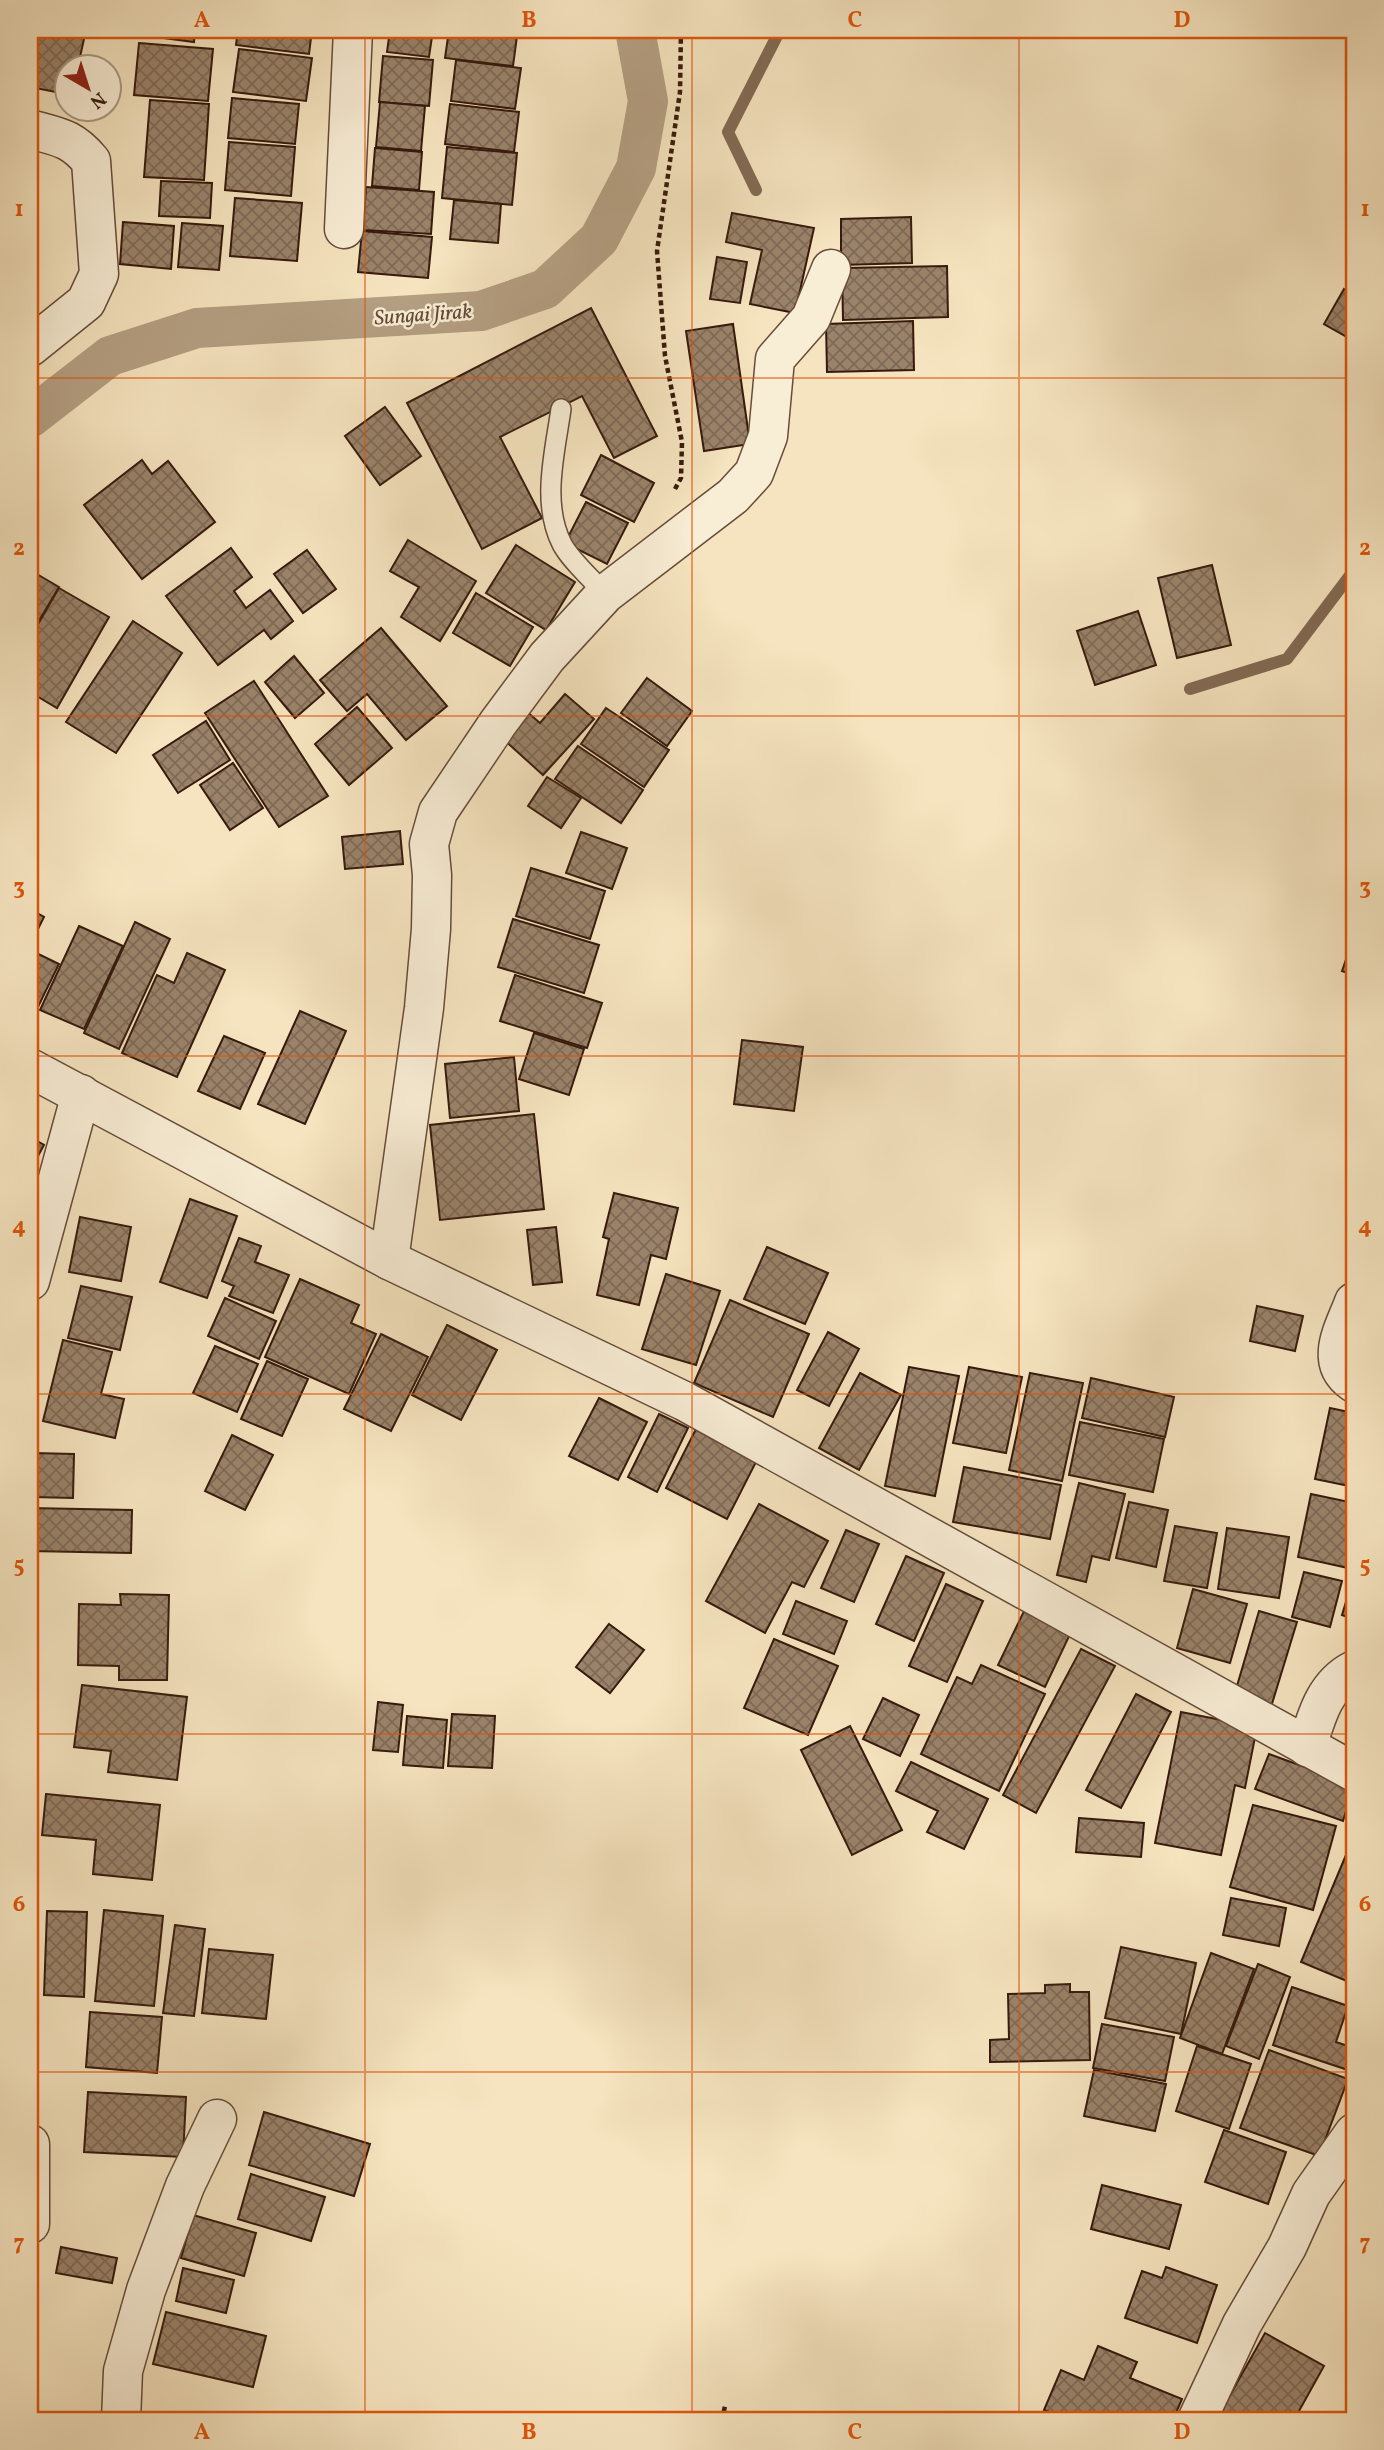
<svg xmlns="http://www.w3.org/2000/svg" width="1384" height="2450" font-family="Vollkorn,serif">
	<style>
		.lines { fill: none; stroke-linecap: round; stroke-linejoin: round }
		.stream { stroke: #826a53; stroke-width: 12 }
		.canal { stroke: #b49f82; stroke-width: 40 }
		.building { fill: url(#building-cross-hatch); stroke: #371a0d; stroke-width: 2 }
		.service-casing { stroke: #664c3a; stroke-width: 22 }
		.minor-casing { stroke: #664c3a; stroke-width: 41 }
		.path { stroke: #371a0d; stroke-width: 4.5; stroke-dasharray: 5 3.5; stroke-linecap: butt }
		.service { stroke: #f8edd5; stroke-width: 19 }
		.minor { stroke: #f8edd5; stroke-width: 38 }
		.grid { fill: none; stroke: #df560c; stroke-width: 2; stroke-opacity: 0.55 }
		.labels { text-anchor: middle; stroke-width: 5; stroke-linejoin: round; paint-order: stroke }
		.water-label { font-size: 21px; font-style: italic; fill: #634936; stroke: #f8edd5 }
		.neatline { fill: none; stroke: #df560c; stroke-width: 2.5 }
		.grid-label { font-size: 23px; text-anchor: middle; font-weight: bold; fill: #df560c }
	</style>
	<defs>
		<pattern id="building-cross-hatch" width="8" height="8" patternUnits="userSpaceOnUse" patternTransform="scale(1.75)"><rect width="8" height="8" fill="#9a836a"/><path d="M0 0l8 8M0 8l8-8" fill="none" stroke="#7e6a56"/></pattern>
	</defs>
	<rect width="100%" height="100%" fill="#f5e4bf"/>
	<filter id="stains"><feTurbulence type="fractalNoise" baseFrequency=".00286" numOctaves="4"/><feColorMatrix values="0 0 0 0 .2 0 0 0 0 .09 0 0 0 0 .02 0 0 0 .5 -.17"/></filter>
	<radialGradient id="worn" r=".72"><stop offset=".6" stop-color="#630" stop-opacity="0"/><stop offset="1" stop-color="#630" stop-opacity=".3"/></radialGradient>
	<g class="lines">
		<g class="stream">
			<path d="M756 190 728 132 780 30"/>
			<path d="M1190 689 1287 659 1354 570"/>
		</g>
		<path class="canal" d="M30 418 110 356 197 328 481 311 545 289 599 239 636 168 648 101 635 30"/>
	</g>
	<g class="building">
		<path d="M30 30H86L78 66H66V94L30 87Z"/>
		<path d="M97 30H137V36Z"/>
		<path d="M141 30H195L194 42 140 35Z"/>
		<path d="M238 30H312L309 54 236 45Z"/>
		<path d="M390 30H433L429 57 387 52Z"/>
		<path d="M449 30H470L517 36 513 66 445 58Z"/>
		<path d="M139 43 213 49 208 101 134 95Z"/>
		<path d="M239 49 312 58 306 101 233 92Z"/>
		<path d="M383 56 433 60 429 106 379 102Z"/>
		<path d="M456 60 521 68 515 109 451 101Z"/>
		<path d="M232 98 299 104 295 144 228 138Z"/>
		<path d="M150 100 209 104 204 180 144 177Z"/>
		<path d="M380 102 425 106 421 151 376 147Z"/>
		<path d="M450 104 519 112 514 152 445 144Z"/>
		<path d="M229 142 295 147 291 196 225 190Z"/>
		<path d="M447 147 517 153 512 205 442 198Z"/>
		<path d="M375 148 422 152 419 190 372 186Z"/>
		<path d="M161 181 212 183 210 218 159 216Z"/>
		<path d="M366 187 434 192 431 234 363 230Z"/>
		<path d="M235 198 302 203 297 261 230 256Z"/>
		<path d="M454 200 501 204 498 243 450 239Z"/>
		<path d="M732 213 814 228 795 313 750 304 762 250 726 242Z"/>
		<path d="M911 217 912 263 841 265V219Z"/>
		<path d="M123 222 174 226 171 269 120 264Z"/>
		<path d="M182 223 223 226 219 270 178 267Z"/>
		<path d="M362 231 432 237 428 278 358 272Z"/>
		<path d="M717 257 747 262 740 303 710 299Z"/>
		<path d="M947 266 948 317 843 320 842 268Z"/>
		<path d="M1344 289 1354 295V341L1324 324Z"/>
		<path d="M591 308 657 436 614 458 582 396 500 437 542 518 482 549 407 403Z"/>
		<path d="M913 321 914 370 827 372 826 324Z"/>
		<path d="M733 324 750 444 704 451 686 331Z"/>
		<path d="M385 407 421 456 380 485 345 436Z"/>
		<path d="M601 455 654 483 634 522 581 495Z"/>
		<path d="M142 460 152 474 168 461 215 522 142 579 84 505Z"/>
		<path d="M586 502 628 523 607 564 565 543Z"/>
		<path d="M408 540 476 581 440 641 401 617 419 587 390 571Z"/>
		<path d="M516 545 575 582 546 630 486 593Z"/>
		<path d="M231 548 252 577 234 591 246 608 270 590 293 621 271 639 264 630 218 665 166 596Z"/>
		<path d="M307 550 336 589 303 613 274 574Z"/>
		<path d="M1212 565 1231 645 1177 658 1158 578Z"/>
		<path d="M30 570 59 587 30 636Z"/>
		<path d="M59 588 109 617 57 708 30 692V638Z"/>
		<path d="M476 593 533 627 510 666 453 633Z"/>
		<path d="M1138 611 1156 665 1095 685 1077 631Z"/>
		<path d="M133 621 182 653 116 753 66 722Z"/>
		<path d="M381 628 447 706 406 740 367 694 347 711 320 680Z"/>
		<path d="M294 656 324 693 295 718 265 682Z"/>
		<path d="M647 678 692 711 667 746 621 713Z"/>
		<path d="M254 681 328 796 279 827 205 713Z"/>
		<path d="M565 694 594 719 543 775 502 738 526 711 540 723Z"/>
		<path d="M357 707 392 748 349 785 315 744Z"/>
		<path d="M606 708 669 750 644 787 581 744Z"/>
		<path d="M206 721 230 760 178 793 153 755Z"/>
		<path d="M578 746 643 790 621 823 555 779Z"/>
		<path d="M233 763 263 808 230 830 200 785Z"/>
		<path d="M547 777 581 798 561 828 528 806Z"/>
		<path d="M400 831 403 864 345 869 342 837Z"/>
		<path d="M581 832 627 848 612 889 566 873Z"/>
		<path d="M531 868 605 891 590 939 516 916Z"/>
		<path d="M30 909 44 917 30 945Z"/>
		<path d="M513 919 599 945 584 993 498 967Z"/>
		<path d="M135 922 170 939 119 1049 84 1033Z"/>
		<path d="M79 926 123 946 84 1029 40 1010Z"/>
		<path d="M1354 936V975L1342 971Z"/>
		<path d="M30 950 59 964 38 1007 30 1003Z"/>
		<path d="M187 953 225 970 177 1077 122 1053 157 975 174 983Z"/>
		<path d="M515 975 602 1003 587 1048 500 1021Z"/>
		<path d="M300 1011 346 1031 305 1124 258 1104Z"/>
		<path d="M534 1033 584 1049 569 1095 519 1079Z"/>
		<path d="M224 1036 265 1053 240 1109 198 1091Z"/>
		<path d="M742 1040 803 1047 794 1111 734 1104Z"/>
		<path d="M514 1057 519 1111 450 1118 445 1064Z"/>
		<path d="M534 1114 544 1209 440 1220 430 1125Z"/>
		<path d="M30 1137 44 1145 30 1171Z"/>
		<path d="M614 1193 678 1208 666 1259 651 1255 639 1305 597 1295 609 1239 603 1237Z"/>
		<path d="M190 1199 237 1216 207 1298 160 1282Z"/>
		<path d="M80 1217 131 1227 121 1281 69 1272Z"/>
		<path d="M556 1227 562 1282 533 1285 527 1230Z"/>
		<path d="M239 1238 261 1246 255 1262 289 1275 273 1313 229 1296 234 1286 222 1281Z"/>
		<path d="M767 1247 828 1273 805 1324 744 1299Z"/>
		<path d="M666 1274 720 1291 696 1365 642 1349Z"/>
		<path d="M300 1279 359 1305 351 1323 376 1334 349 1394 265 1357Z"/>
		<path d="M81 1286 132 1297 120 1350 68 1338Z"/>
		<path d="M225 1298 276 1321 259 1359 208 1336Z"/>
		<path d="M730 1300 809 1334 773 1417 694 1383Z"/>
		<path d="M1257 1306 1303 1316 1295 1351 1250 1341Z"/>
		<path d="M447 1325 497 1350 461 1420 412 1395Z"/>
		<path d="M828 1332 859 1349 829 1406 797 1390Z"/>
		<path d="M381 1334 428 1357 391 1431 344 1409Z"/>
		<path d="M63 1340 112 1352 101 1394 124 1399 115 1438 43 1421Z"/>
		<path d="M215 1346 258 1364 237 1412 193 1393Z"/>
		<path d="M267 1361 308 1379 282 1436 241 1419Z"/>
		<path d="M909 1367 959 1376 935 1496 885 1486Z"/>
		<path d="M969 1367 1022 1377 1006 1453 953 1443Z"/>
		<path d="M860 1373 901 1395 859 1470 819 1448Z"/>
		<path d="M1030 1373 1083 1383 1062 1481 1009 1470Z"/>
		<path d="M1091 1378 1174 1397 1165 1437 1082 1418Z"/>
		<path d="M599 1398 647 1422 618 1480 569 1456Z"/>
		<path d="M1330 1408 1354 1413V1487L1315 1479Z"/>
		<path d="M659 1414 688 1428 657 1492 628 1477Z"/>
		<path d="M1080 1422 1164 1439 1153 1492 1069 1475Z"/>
		<path d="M697 1427 758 1458 727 1519 666 1488Z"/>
		<path d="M232 1435 273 1455 245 1510 205 1491Z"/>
		<path d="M34 1453 74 1454 73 1498 33 1497Z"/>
		<path d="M964 1467 1061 1485 1050 1539 953 1522Z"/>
		<path d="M1079 1483 1125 1494 1109 1560 1092 1556 1086 1582 1057 1575Z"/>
		<path d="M1311 1494 1354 1503V1543L1348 1568 1298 1557Z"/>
		<path d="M1129 1502 1168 1510 1156 1567 1116 1558Z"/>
		<path d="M759 1504 828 1541 804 1587 792 1582 765 1633 706 1601Z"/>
		<path d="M30 1508 132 1510 131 1553 30 1551Z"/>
		<path d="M1175 1526 1217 1533 1207 1588 1164 1581Z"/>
		<path d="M1227 1528 1289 1537 1279 1598 1218 1589Z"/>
		<path d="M846 1530 879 1544 854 1602 821 1588Z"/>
		<path d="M906 1556 944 1573 914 1641 876 1624Z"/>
		<path d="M1304 1572 1342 1581 1330 1627 1292 1617Z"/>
		<path d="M1354 1575V1619L1342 1615Z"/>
		<path d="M946 1584 983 1601 947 1682 909 1666Z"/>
		<path d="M1193 1589 1247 1604 1230 1663 1177 1648Z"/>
		<path d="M120 1594 169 1595 167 1680H119V1666L78 1665 79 1604 121 1605Z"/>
		<path d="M796 1601 847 1621 834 1654 783 1634Z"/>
		<path d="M1026 1607 1072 1630 1045 1687 998 1665Z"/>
		<path d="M1259 1611 1297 1622 1271 1707 1234 1696Z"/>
		<path d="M609 1624 644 1650 610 1693 576 1667Z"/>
		<path d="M774 1639 838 1666 808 1735 744 1708Z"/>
		<path d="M1081 1649 1115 1666 1036 1813 1003 1795Z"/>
		<path d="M981 1665 1045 1694 999 1791 921 1754 957 1677 972 1684Z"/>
		<path d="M82 1685 187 1697 177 1780 108 1772 111 1751 74 1747Z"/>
		<path d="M1136 1694 1171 1712 1121 1808 1086 1790Z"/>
		<path d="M883 1698 919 1715 900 1756 863 1739Z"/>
		<path d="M378 1702 403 1705 398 1752 373 1750Z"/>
		<path d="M1181 1712 1257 1727 1245 1788 1235 1785 1221 1855 1155 1843Z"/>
		<path d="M452 1714 495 1716 492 1768 448 1766Z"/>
		<path d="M407 1716 447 1720 443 1768 403 1765Z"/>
		<path d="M850 1726 902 1830 852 1855 801 1750Z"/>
		<path d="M1269 1754 1354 1785 1343 1821 1255 1789Z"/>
		<path d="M911 1762 988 1799 964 1849 927 1832 938 1811 896 1791Z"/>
		<path d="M46 1794 160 1805 152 1880 93 1874 96 1840 42 1835Z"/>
		<path d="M1253 1805 1336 1826 1313 1910 1230 1887Z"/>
		<path d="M1079 1818 1144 1823 1141 1857 1076 1852Z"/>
		<path d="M1354 1836V1984L1301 1962Z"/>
		<path d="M1231 1898 1286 1908 1279 1946 1223 1935Z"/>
		<path d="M104 1910 163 1916 154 2006 95 2001Z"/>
		<path d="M47 1911 87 1912 84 1997 44 1995Z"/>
		<path d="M175 1925 205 1929 194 2016 163 2013Z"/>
		<path d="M1121 1947 1196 1963 1181 2034 1105 2018Z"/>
		<path d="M209 1949 273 1955 266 2019 202 2013Z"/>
		<path d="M1211 1953 1254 1969 1222 2054 1180 2038Z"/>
		<path d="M1258 1964 1290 1977 1259 2059 1226 2046Z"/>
		<path d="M1070 1984V1992H1089L1090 2060 990 2062V2040L1009 2039 1008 1994 1045 1993V1985Z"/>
		<path d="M1292 1987 1348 2006 1336 2042 1354 2048V2072L1273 2045Z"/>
		<path d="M90 2012 162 2017 157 2073 86 2067Z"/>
		<path d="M1102 2024 1174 2037 1165 2081 1093 2068Z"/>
		<path d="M1197 2046 1251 2064 1229 2129 1176 2111Z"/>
		<path d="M1269 2050 1348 2079 1319 2156 1240 2128Z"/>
		<path d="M1094 2070 1166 2084 1155 2131 1084 2116Z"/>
		<path d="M88 2092 186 2097 183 2157 84 2152Z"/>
		<path d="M264 2112 370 2144 354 2196 249 2165Z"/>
		<path d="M1224 2130 1286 2152 1268 2204 1205 2182Z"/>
		<path d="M251 2174 325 2197 311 2241 238 2219Z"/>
		<path d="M1102 2185 1181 2205 1169 2249 1091 2229Z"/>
		<path d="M193 2215 256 2233 244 2276 181 2258Z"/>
		<path d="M61 2247 117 2258 112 2283 56 2273Z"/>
		<path d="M1166 2267 1217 2285 1197 2343 1125 2318 1142 2271 1162 2278Z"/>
		<path d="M183 2268 234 2280 226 2313 176 2301Z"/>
		<path d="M166 2312 266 2336 253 2387 153 2364Z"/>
		<path d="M1265 2333 1324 2366 1294 2420H1216Z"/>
		<path d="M1098 2346 1137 2362 1130 2378 1182 2399 1173 2420H1070L1044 2410 1061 2370 1084 2380Z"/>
	</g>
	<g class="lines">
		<defs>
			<path id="service" d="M561 409C555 452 541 503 562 544 570 560 593 580 605 594"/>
			<g id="minor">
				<path d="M30 129C58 137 71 137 91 161L99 274 86 302 30 347"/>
				<path d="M344 229 353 30"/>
				<path d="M30 1068 389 1260 684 1401 1354 1772"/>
				<path d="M389 1260 424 1008 431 929 432 875 429 844 438 812 498 723 547 657 605 594 733 496 754 473 768 436 775 359 811 318 831 269"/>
				<path d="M30 1281 81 1094"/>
				<path d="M1354 1302C1344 1329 1323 1362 1354 1383"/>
				<path d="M1307 1747C1316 1718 1324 1685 1354 1670"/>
				<path d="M30 2144V2224"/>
				<path d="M121 2420 123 2371 146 2290 185 2186 217 2119"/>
				<path d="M1197 2420 1242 2324 1287 2247 1311 2194 1354 2133"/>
			</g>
		</defs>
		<use href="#service" class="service-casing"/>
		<use href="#minor" class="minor-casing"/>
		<g class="path">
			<path d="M675 489 681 478 682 442 665 356 657 251 680 92 681 30"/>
			<path d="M722 2420 725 2406"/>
		</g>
		<use href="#service" class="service"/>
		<use href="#minor" class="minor"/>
	</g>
	<path class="grid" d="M365 30V2420M692 30V2420M1019 30V2420M30 378H1354M30 716H1354M30 1056H1354M30 1394H1354M30 1734H1354M30 2072H1354"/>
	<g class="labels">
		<g class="water-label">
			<text transform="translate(423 314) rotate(-4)" y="7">Sungai Jirak</text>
		</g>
	</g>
	<rect width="1384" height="2450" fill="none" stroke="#f5e4bf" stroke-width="77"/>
	<g transform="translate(88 88) rotate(141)"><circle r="33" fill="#f8edd5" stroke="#ab9985" stroke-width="2"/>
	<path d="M0-5L12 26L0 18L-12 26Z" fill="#8f2418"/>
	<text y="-10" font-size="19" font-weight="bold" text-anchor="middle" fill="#371a0d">N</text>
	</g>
	<rect x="38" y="38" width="1308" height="2374" class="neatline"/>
	<g class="grid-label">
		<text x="202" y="27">A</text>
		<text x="529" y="27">B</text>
		<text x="855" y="27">C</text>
		<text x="1182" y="27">D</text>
		<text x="19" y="216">1</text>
		<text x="1365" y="216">1</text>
		<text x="19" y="555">2</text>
		<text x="1365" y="555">2</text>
		<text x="19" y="894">3</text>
		<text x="1365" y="894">3</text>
		<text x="19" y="1233">4</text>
		<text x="1365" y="1233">4</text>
		<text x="19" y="1572">5</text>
		<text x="1365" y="1572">5</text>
		<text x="19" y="1911">6</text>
		<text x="1365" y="1911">6</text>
		<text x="19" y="2250">7</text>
		<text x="1365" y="2250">7</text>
		<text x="202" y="2439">A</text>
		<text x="529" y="2439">B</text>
		<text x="855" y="2439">C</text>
		<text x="1182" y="2439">D</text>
	</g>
	<rect width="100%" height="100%" filter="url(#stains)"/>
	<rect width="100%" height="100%" fill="url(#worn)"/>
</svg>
